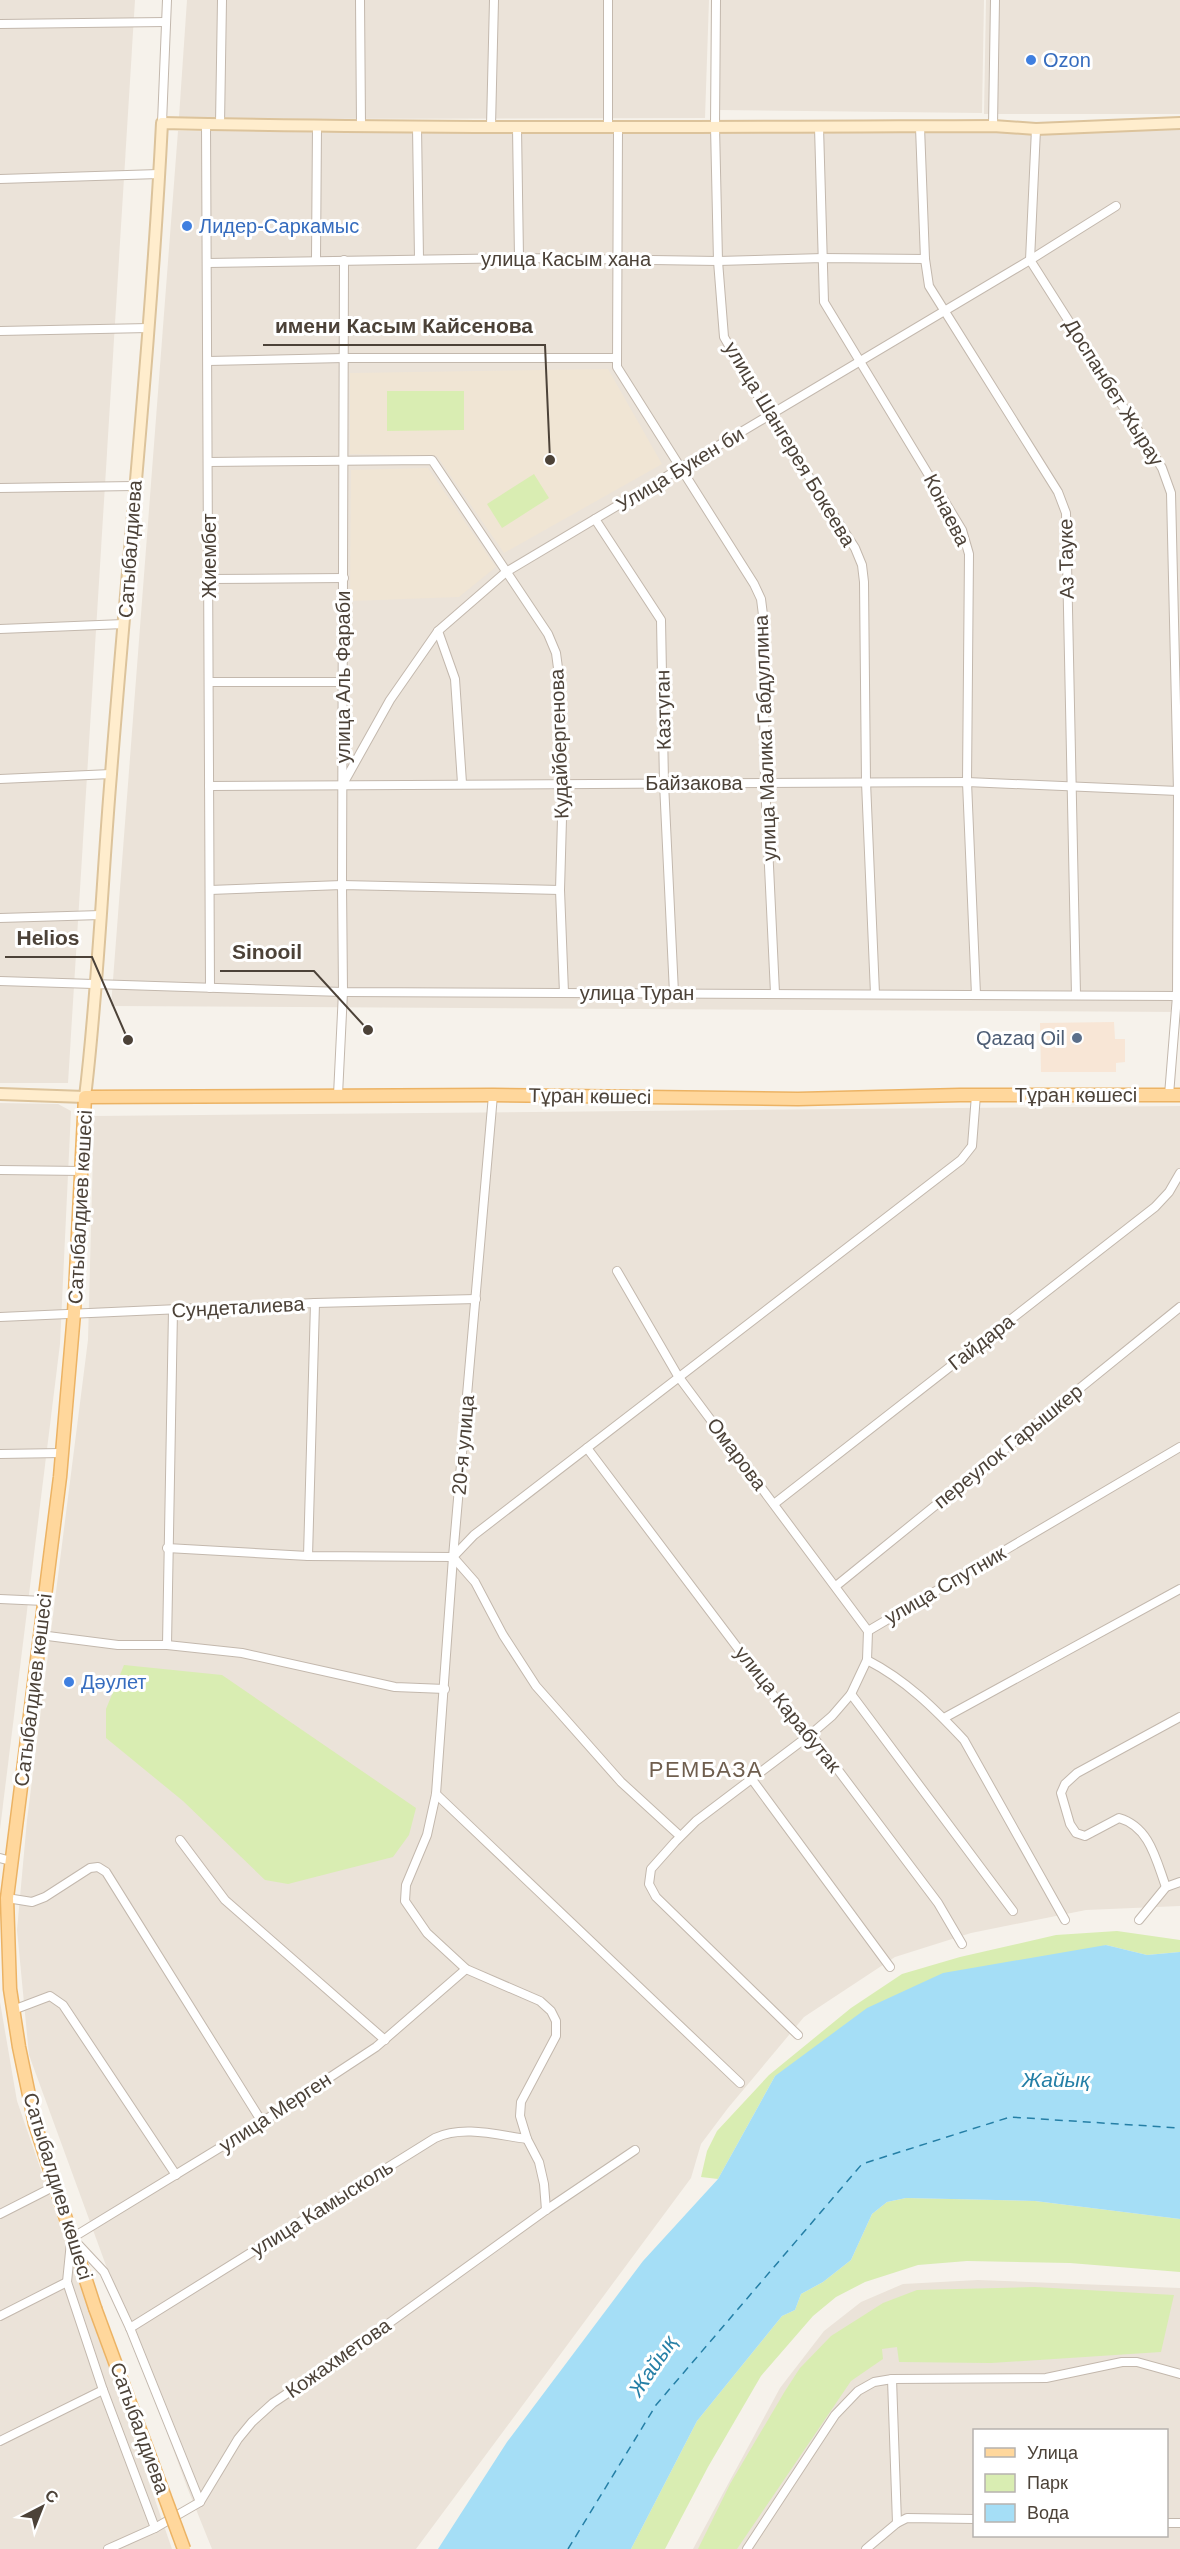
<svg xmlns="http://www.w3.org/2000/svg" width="1180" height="2549" font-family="Helvetica,sans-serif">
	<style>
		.residential { fill: #ebe3d9; fill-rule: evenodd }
		.commercial { fill: #f8e6d6 }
		.education { fill: #f0e5d4 }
		.green { fill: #d9edb2 }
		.water { fill: #a5def6 }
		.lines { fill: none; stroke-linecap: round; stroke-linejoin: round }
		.ferry { stroke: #257fa6; stroke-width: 1.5; stroke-dasharray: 8 6; stroke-linecap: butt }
		.street-casing { stroke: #c3b8ad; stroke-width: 10 }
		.secondary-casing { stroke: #dcc39b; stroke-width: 14 }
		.primary-casing { stroke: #ecb364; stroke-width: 15 }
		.street { stroke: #fff; stroke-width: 8 }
		.secondary { stroke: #ffedcd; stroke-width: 10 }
		.primary { stroke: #ffd79c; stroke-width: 12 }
		.primary-bridge-casing { stroke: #ecb364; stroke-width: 15; stroke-linecap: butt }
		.primary-bridge { stroke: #ffd79c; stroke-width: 12 }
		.shop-dot { fill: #3f7fe0; stroke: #fff; stroke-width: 2 }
		.service-dot { fill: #5c6f8a; stroke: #fff; stroke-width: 2 }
		.labels { text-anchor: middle; stroke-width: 6; stroke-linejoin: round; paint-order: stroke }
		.shop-label { font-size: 20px; fill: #366cbe; stroke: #fff; text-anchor: start }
		.street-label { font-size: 20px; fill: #4c4238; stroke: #fff }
		.service-label { font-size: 20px; fill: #4e5e75; stroke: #fff; text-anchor: end }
		.water-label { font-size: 21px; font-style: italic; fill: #257fa6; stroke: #fff }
		.quarter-label { font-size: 22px; letter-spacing: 1.5px; fill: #6f5e4e; stroke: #fff }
		.leader { fill: none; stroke: #4c4238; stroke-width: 2 }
		.callout-dot { fill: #4c4238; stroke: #fff; stroke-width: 2 }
		.callout-label { font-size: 21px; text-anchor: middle; font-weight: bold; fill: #4c4238; stroke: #fff; stroke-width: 6; stroke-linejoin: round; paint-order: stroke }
	</style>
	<rect width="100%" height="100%" fill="#f6f2eb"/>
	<g class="residential">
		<path d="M0 0H135L68 1083H0Z"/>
		<path d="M187 0H709L705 118 240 119 179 117Z"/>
		<path d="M720 0H984L982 113 719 110Z"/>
		<path d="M986 0H1180V114H984Z"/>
		<path d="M1180 130V1012L111 1006 178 131 908 133Z"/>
		<path d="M0 1103 58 1104 71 1111 60 1344 0 1829Z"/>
		<path d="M1180 1106V1906L1086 1910 971 1933 895 1957 804 2017 728 2108 701 2144 691 2178 416 2549H212L187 2487 29 2055 17 1930 27 1820 88 1340 94 1116Z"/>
		<path d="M0 2002 17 2101 172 2549H0Z"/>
		<path d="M978 2280 1180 2288V2549H693L780 2388 824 2331 861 2302 903 2284ZM974 2430H1166V2536H974Z"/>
	</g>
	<path class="commercial" d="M1114 1022 1115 1039H1125V1062L1116 1063V1072H1041L1040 1023Z"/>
	<g class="education">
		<path d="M608 369 662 464 504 553 437 456 350 454V373Z"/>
		<path d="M428 468 496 567 459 597 350 601 351 470Z"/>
	</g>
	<g class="green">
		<path d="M387 391H464V430L387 431Z"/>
		<path d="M534 474 549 498 502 528 487 504Z"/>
		<path d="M124 1665 222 1675 416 1808 409 1835 393 1857 288 1884 265 1880 183 1801 106 1738V1709Z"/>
		<path d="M1117 1931 1180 1940V1952L1147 1955 1106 1945 775 2076 718 2179 701 2177 707 2151 717 2131 769 2075 851 2008 902 1974 960 1957 1056 1935Z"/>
		<path d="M906 2198 1035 2201 1180 2219V2272L1070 2263 967 2261 918 2265 865 2282 836 2297 813 2316 761 2376 708 2467 665 2549H631L697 2421 782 2316 795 2310 801 2294 823 2282 851 2260 872 2214 887 2202Z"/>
		<path d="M1035 2287 1174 2295 1161 2352 991 2363 899 2362 897 2347 882 2349 883 2359 851 2381 737 2549H698L730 2484 785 2391 800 2368 831 2336 883 2303 917 2290Z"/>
	</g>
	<path class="water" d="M1106 1945 1147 1955 1180 1952V2219L1035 2201 906 2198 887 2202 872 2214 851 2260 823 2282 801 2294 795 2310 782 2316 697 2421 631 2549H438L507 2442 643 2261 718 2179 775 2076 867 2008 943 1973Z"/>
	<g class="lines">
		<path class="ferry" d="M568 2549 656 2405 862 2164 1010 2117 1180 2128"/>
		<defs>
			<g id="street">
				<path d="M360 0 361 125"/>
				<path d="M716 0 715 126 718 261 724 337 769 415 855 548 862 565 864 582 866 782 875 994"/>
				<path d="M0 24 165 22"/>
				<path d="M162 123 167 0"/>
				<path d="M206 124 210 988"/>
				<path d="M220 124 222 0"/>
				<path d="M491 126 494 0"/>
				<path d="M993 126 995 0"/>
				<path d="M417 127 419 259"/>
				<path d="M608 127V0"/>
				<path d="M819 127 824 302 962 530 969 554 967 782 976 995"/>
				<path d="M920 127 925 259 929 286 1058 492 1066 513 1076 995"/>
				<path d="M517 128 519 258"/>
				<path d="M618 128 617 367 754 584 761 599 763 615 765 782 775 993"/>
				<path d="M1036 129 1030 260 1162 468 1171 493 1178 791 1177 996 1169 1095"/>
				<path d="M0 179 159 174"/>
				<path d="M316 259 317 125"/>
				<path d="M208 263 519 258 718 261 823 258 925 259"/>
				<path d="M0 331 149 328"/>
				<path d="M208 361 344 358H617"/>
				<path d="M209 462 432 460 548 634 556 653 558 668 563 783 560 890 564 993"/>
				<path d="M0 488 134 486"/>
				<path d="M595 519 661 620 664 783 674 993"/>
				<path d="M209 579 344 578"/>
				<path d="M0 629 124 624"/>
				<path d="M438 631 455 679 462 783"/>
				<path d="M209 682H343"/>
				<path d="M0 779 111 774"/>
				<path d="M343 784 390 700 438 631 506 572 1030 260 1116 206"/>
				<path d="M209 786 967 782 1178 791"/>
				<path d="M210 890 342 885 560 890"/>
				<path d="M0 918 101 915"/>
				<path d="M0 981 343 992 1177 996"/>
				<path d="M338 1095 343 992 342 885 344 260"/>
				<path d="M493 1095 453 1557 436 1794 427 1835 406 1885 405 1901 427 1933 466 1969 540 2001 551 2011 556 2021V2036L521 2102 520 2116 527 2139 539 2162 544 2184 546 2210"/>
				<path d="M0 1170 82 1171"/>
				<path d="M617 1271 678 1376 868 1631 867 1660 851 1694 832 1716 811 1734 696 1821 675 1842 651 1869 649 1884 656 1897 798 2035"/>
				<path d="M0 1317 315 1303 476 1299"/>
				<path d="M587 1448 792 1720 811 1734 938 1903 962 1944"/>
				<path d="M0 1454 62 1453"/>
				<path d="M774 1504 1155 1207 1169 1192 1180 1173"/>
				<path d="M167 1548 308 1556 453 1557"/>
				<path d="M308 1556 315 1303"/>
				<path d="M453 1557 474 1535 961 1160 972 1146 976 1095"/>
				<path d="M453 1557 475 1582 503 1635 536 1686 621 1782 680 1836"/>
				<path d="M836 1586 1180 1307"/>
				<path d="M0 1599 44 1601"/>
				<path d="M868 1631 1180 1447"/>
				<path d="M40 1635 118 1645H167L242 1653 395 1687 445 1689"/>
				<path d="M167 1645 173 1310"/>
				<path d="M867 1660C906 1680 935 1709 964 1740L1065 1920"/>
				<path d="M851 1694 1013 1911"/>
				<path d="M944 1718 1180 1589"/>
				<path d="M751 1778 890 1967"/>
				<path d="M436 1794 740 2083"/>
				<path d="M180 1840 225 1900 385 2040"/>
				<path d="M0 1858 11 1861"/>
				<path d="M1166 1887C1156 1860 1150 1827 1119 1818L1085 1836 1076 1833 1070 1824 1061 1793 1065 1784 1077 1773 1180 1717"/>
				<path d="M7 1898 32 1902 45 1897 90 1868 98 1867 106 1872 262 2122"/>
				<path d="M1139 1920 1166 1887 1180 1882"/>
				<path d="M13 2010 50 1996 63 2005 176 2175"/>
				<path d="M0 2214 55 2186"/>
				<path d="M72 2238 262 2122 376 2047 466 1969"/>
				<path d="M75 2241 104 2272 130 2328 200 2502"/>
				<path d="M71 2242 67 2282 103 2390 155 2528"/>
				<path d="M0 2316 67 2282"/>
				<path d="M130 2328 435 2138C463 2125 497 2135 527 2139"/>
				<path d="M892 2379 897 2523"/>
				<path d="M0 2441 103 2390"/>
				<path d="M1166 2523H1180"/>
				<path d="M108 2549 155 2528 200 2502 238 2439 252 2422 273 2403 349 2352 546 2210 635 2150"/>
				<path d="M747 2549 835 2415 858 2391 874 2382 892 2379 1046 2378 1122 2362H1137L1180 2374"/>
				<path d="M866 2549 897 2523 907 2518 974 2519"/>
			</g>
			<path id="secondary" d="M0 1094 85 1097C98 990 102 882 111 774 128 557 151 340 162 123 439 129 716 127 993 126L1036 129 1180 123"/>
			<path id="primary" d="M95 2308 35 2124 19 2047 10 1989 7 1898 60 1477 74 1313 85 1097 493 1095 798 1099 960 1095H1180"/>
		</defs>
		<use href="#street" class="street-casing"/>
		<use href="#secondary" class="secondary-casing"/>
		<use href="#primary" class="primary-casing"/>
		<use href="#street" class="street"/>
		<use href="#secondary" class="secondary"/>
		<use href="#primary" class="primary"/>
		<defs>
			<path id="primary-bridge" d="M95 2308 184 2549"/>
		</defs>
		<use href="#primary-bridge" class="primary-bridge-casing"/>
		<use href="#primary-bridge" class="primary-bridge"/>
	</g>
	<g class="shop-dot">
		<circle cx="1031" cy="60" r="6"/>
		<circle cx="187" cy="226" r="6"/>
		<circle cx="69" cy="1682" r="6"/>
	</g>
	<circle class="service-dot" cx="1077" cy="1038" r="6"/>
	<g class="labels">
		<g class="shop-label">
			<text x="1043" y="67">Ozon</text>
			<text x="199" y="233">Лидер-Саркамыс</text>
			<text x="81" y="1689">Дәулет</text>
		</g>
		<g class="street-label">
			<text x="566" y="266">улица Касым хана</text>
			<text transform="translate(1114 392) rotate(58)" y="7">Доспанбет Жырау</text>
			<text transform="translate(790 444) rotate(59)" y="7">улица Шангерея Бокеева</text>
			<text transform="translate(680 469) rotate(-31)" y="7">Улица Букен би</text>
			<text transform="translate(947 510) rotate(63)" y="7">Конаева</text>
			<text transform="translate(130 549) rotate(-86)" y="7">Сатыбалдиева</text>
			<text transform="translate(209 556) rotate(-90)" y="7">Жиембет</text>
			<text transform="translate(1066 559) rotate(-91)" y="7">Аз Тауке</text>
			<text transform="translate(343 677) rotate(-90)" y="7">улица Аль Фараби</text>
			<text transform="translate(663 710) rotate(-91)" y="7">Казтуган</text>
			<text transform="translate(765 738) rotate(-92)" y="7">улица Малика Габдуллина</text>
			<text transform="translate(559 744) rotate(-92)" y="7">Кудайбергенова</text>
			<text x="694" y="790">Байзакова</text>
			<text x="637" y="1000">улица Туран</text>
			<text x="1076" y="1102">Тұран көшесі</text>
			<text transform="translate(590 1096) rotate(1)" y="7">Тұран көшесі</text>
			<text transform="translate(80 1207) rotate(-87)" y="7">Сатыбалдиев көшесі</text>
			<text transform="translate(238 1307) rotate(-3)" y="7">Сундеталиева</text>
			<text transform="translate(981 1342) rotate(-38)" y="7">Гайдара</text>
			<text transform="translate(463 1445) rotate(-85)" y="7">20-я улица</text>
			<text transform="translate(1008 1446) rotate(-39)" y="7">переулок Гарышкер</text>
			<text transform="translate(737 1454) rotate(53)" y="7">Омарова</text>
			<text transform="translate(945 1585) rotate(-30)" y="7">улица Спутник</text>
			<text transform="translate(33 1690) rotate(-83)" y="7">Сатыбалдиев көшесі</text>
			<text transform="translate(788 1709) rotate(51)" y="7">улица Карабутак</text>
			<text transform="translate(275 2112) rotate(-33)" y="7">улица Мерген</text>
			<text transform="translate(58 2186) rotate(73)" y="7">Сатыбалдиев көшесі</text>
			<text transform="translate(322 2208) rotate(-32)" y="7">улица Камысколь</text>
			<text transform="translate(338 2358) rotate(-35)" y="7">Кожахметова</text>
			<text transform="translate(140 2428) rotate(70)" y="7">Сатыбалдиева</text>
		</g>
		<g class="service-label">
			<text x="1065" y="1045">Qazaq Oil</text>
		</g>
		<g class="water-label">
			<text x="1056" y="2087">Жайық</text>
			<text transform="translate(653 2366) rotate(-56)" y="7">Жайық</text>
		</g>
		<g class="quarter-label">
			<text x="706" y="1777">РЕМБАЗА</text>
		</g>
	</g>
	<path class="leader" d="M550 460L545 345H263M128 1040L92 957H5M368 1030L314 971H220"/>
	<g class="callout-dot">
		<circle cx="550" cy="460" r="6"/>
		<circle cx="128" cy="1040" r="6"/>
		<circle cx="368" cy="1030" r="6"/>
	</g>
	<g class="callout-label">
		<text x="404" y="333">имени Касым Кайсенова</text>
		<text x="48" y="945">Helios</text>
		<text x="267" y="959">Sinooil</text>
	</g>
	<rect x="973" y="2429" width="195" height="108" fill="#ffffff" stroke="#b7b3af" stroke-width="1.5"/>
	<rect x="985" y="2448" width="30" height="9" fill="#ffd79c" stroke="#b7b3af" stroke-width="1.5"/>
	<text x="1027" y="2459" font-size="18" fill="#4c4238">Улица</text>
	<rect x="985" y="2474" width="30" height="18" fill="#d9edb2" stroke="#b7b3af" stroke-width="1.5"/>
	<text x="1027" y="2489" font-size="18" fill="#4c4238">Парк</text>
	<rect x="985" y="2504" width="30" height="18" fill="#a5def6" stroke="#b7b3af" stroke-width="1.5"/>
	<text x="1027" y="2519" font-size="18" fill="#4c4238">Вода</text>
	<g transform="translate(42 2507) rotate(42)" stroke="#ffffff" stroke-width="4.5" paint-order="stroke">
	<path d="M0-4.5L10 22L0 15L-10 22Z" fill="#4c4238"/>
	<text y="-9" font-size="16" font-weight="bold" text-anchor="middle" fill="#4c4238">С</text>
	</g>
</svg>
